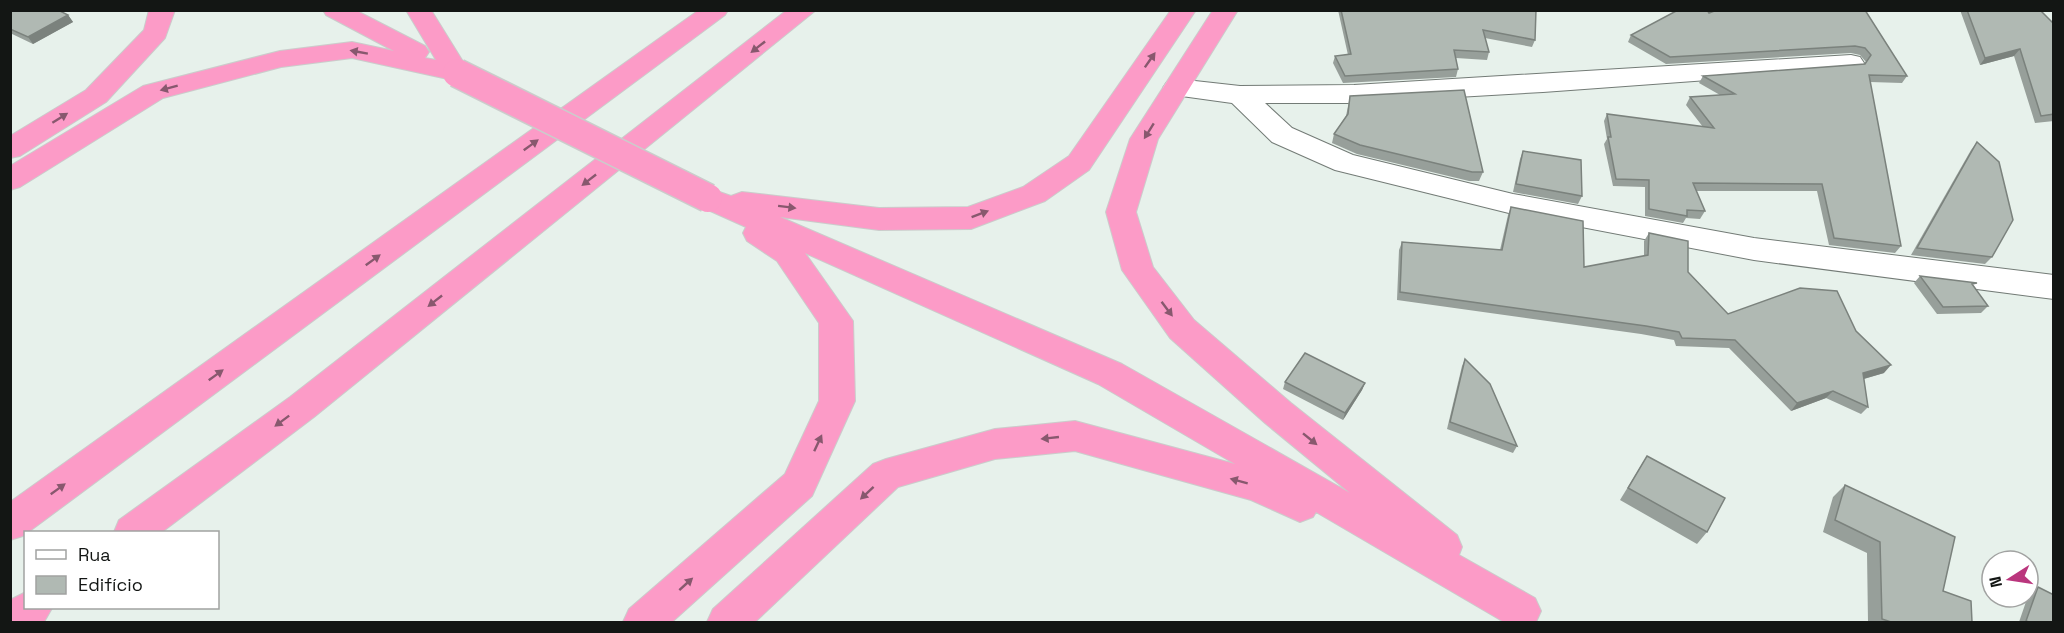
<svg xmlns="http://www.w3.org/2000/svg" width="2064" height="633" font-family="'Space Grotesk',sans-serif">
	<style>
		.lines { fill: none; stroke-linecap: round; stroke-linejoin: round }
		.minor-casing { stroke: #737b76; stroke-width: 2 }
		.highway-casing { stroke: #cbcccb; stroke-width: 2 }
		.minor { fill: #fff; fill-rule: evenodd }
		.highway { fill: #fc9bc7; fill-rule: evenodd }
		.highway-bridge-casing { stroke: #cbcccb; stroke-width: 31; stroke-linecap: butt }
		.highway-bridge { stroke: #fc9bc7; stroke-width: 28 }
		.wall { fill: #979f9a }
		.shaded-wall { fill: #7b827d }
		.building { fill: #b0b9b3; stroke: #7b827d; stroke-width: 1.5 }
		.oneway { fill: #88586e }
	</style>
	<rect width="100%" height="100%" fill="#e7f1eb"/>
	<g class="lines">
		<defs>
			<path id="minor" d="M1851 55 1860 57 1864 63 1860 69 1543 92 1354 103H1265L1292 128 1353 155 1513 194 1754 238 2054 275V299L1754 260 1513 214 1335 170 1272 142 1232 103 1167 94 1163 88 1167 82 1177 79 1240 86 1354 85Z"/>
			<g id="highway">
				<path d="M149 10H175L165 38 106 102 20 156 10 158V136L86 90 144 30Z"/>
				<path d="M323 10H355L425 46 429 52 425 58 436 60 406 10H431L470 73 467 79 457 81 352 58 281 67 163 98 20 187 10 190V166L143 86 280 51 352 42 394 51 326 15Z"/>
				<path d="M699 10H728L725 15 23 536 10 540V502Z"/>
				<path d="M787 10H816L314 417 162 532H114L119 520 290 397Z"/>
				<path d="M1171 10H1196L1089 170 1045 201 971 229 879 230 780 217 1122 364 1350 493 1265 423 1170 338 1122 270 1106 212 1130 139 1213 10H1238L1158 139 1136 212 1153 267 1194 320 1291 403 1457 535 1462 547 1459 555 1535 598 1541 611 1536 622H1504L1316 512 1313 517 1300 522 1251 500 1075 451 995 459 898 487 755 622H707L713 609 873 464 886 459 995 429 1075 421 1235 464 1098 384 805 253 853 321 855 401 812 496 672 622H623L629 609 785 474 819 401V323L777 261 747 241 743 233 746 227 697 205 693 198 697 191 708 188 731 196 742 192 879 208 968 207 1023 187 1069 156Z"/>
				<path d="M26 592V608H52L44 622H10V600Z"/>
			</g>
		</defs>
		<use href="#minor" class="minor-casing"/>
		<use href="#highway" class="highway-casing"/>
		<use href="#minor" class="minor"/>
		<use href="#highway" class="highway"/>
		<defs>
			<path id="highway-bridge" d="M457 73 708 198"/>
		</defs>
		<use href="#highway-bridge" class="highway-bridge-casing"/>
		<use href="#highway-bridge" class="highway-bridge"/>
	</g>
	<g class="wall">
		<path d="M10 10 68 15 73 22 33 44 10 33Z"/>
		<path d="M1338 10H1536L1535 40 1532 47 1485 38 1489 52 1487 60 1456 58 1458 69 1456 77 1343 83 1333 63 1335 56 1348 55Z"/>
		<path d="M1865 10 1907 76 1902 83 1870 82 1901 246 1895 253 1829 245 1817 191H1696L1705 211 1700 219 1686 218 1683 223 1645 216V187L1613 186 1604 144 1607 139 1604 121 1607 114 1703 127 1686 105 1690 97 1720 95 1699 83 1703 76 1864 64 1866 62 1860 55 1851 53 1666 64 1628 42 1631 35 1709 13Z"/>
		<path d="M1960 10H2040L2054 24V121L2035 123 2014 56 1980 65Z"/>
		<path d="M1350 96 1483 172 1479 181H1469L1357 154 1332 143 1334 134 1346 116Z"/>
		<path d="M1977 142 1992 257 1985 264 1911 255 1971 150Z"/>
		<path d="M1523 151 1582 196 1578 204 1513 192 1520 159Z"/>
		<path d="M1511 207 1584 267 1644 256V241L1649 233 1688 272 1728 314 1856 331 1884 373 1864 379 1868 407 1861 414 1826 398 1791 411 1729 348 1676 346 1674 340 1641 334 1397 300 1399 250 1402 242 1500 250 1508 215Z"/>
		<path d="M1920 276 1974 287 1988 306 1981 313 1937 314 1914 283Z"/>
		<path d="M1465 359 1517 446 1513 453 1447 429 1462 366Z"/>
		<path d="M1285 382 1365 383 1362 390 1343 420 1283 389Z"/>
		<path d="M1647 456 1707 532 1697 544 1620 500 1639 469Z"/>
		<path d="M1845 485 1943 591 1972 622H1868L1867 553 1823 532 1833 497Z"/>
		<path d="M2038 587 2054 622H2019L2029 593Z"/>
	</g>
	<g class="shaded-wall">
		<path d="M68 15 73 22 33 44 28 37Z"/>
		<path d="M2020 49 2014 56 1980 65 1985 58Z"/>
		<path d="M1891 365 1884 373 1856 381 1863 373Z"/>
		<path d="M1365 383 1362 390 1343 420 1345 413Z"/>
		<path d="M1833 391 1826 398 1791 411 1797 403Z"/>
	</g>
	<g class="building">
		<path d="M10 10H58L68 15 28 37 10 29Z"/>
		<path d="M1341 10H1536L1535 40 1483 30 1489 52 1454 50 1458 69 1345 76 1335 56 1351 54Z"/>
		<path d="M1678 10H1707L1709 13 1717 10H1865L1907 76 1869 75 1901 246 1834 238 1822 184 1693 183 1705 211 1687 210V216L1649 209V180L1616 179 1608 137H1611L1607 114 1714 128 1690 97 1735 94 1703 76 1865 64 1871 55 1865 48 1855 46 1670 57 1631 35Z"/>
		<path d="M1967 10H2040L2054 24V114L2041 116 2020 49 1985 58Z"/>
		<path d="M1464 90 1483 172H1472L1360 145 1334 134 1348 114 1350 96Z"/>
		<path d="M1977 142 1999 162 2013 220 1992 257 1917 248Z"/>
		<path d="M1523 151 1581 160 1582 196 1516 184Z"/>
		<path d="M1511 207 1583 221 1584 267 1648 255 1649 233 1688 241V272L1728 314 1800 288 1837 291 1856 331 1891 365 1863 373 1868 407 1833 391 1797 403 1735 340 1682 338 1679 332 1646 326 1400 292 1402 242 1502 250Z"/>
		<path d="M1920 276 1977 283 1972 284 1988 306 1943 307Z"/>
		<path d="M1305 353 1365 383 1345 413 1285 382Z"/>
		<path d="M1465 359 1490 384 1517 446 1450 422Z"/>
		<path d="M1647 456 1725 498 1707 532 1628 488Z"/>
		<path d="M1845 485 1955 537 1943 591 1971 601 1972 622H1891L1882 619 1880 542 1835 520Z"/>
		<path d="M2038 587 2054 595V622H2029L2026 621Z"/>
	</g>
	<defs><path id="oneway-solid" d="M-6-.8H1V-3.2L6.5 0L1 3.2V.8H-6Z" transform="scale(1.5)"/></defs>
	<g class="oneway">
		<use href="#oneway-solid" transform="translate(758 47) rotate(142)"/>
		<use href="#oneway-solid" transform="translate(359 52) rotate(-170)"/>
		<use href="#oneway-solid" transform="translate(1150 60) rotate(-55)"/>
		<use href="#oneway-solid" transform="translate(169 88) rotate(165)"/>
		<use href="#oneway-solid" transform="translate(60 118) rotate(-32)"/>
		<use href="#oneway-solid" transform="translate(1149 131) rotate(122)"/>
		<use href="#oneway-solid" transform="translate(531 145) rotate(-36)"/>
		<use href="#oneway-solid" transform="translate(589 180) rotate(142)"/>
		<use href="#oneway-solid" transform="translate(787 207) rotate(7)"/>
		<use href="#oneway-solid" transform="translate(980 214) rotate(-21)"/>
		<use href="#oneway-solid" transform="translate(373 260) rotate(-36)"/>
		<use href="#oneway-solid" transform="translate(435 301) rotate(142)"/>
		<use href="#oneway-solid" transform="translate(1167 309) rotate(53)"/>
		<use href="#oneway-solid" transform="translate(216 375) rotate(-36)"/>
		<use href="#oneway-solid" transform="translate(282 421) rotate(143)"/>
		<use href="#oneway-solid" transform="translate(1050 438) rotate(174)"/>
		<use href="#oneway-solid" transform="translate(1310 439) rotate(39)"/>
		<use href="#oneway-solid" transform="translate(818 443) rotate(-65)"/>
		<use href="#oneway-solid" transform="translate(1239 481) rotate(-165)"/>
		<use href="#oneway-solid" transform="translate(58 489) rotate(-36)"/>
		<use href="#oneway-solid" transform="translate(867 493) rotate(137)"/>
		<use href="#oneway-solid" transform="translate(686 584) rotate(-42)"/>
	</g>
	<rect width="2064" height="633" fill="none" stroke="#131614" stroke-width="24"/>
	<rect x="24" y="531" width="195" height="78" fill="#ffffff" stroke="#a1a2a1" stroke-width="1.5"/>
	<rect x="36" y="550" width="30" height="9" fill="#ffffff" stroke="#a1a2a1" stroke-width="1.5"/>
	<text x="78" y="561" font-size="18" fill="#131614">Rua</text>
	<rect x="36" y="576" width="30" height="18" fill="#b0b9b3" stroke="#a1a2a1" stroke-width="1.5"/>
	<text x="78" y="591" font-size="18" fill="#131614">Edifício</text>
	<g transform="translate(2010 579) rotate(258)"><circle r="28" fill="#ffffff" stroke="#a1a2a1" stroke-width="1.5"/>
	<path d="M0-4.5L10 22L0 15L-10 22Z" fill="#ba367d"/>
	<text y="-9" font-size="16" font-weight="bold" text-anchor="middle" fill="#131614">N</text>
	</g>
</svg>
